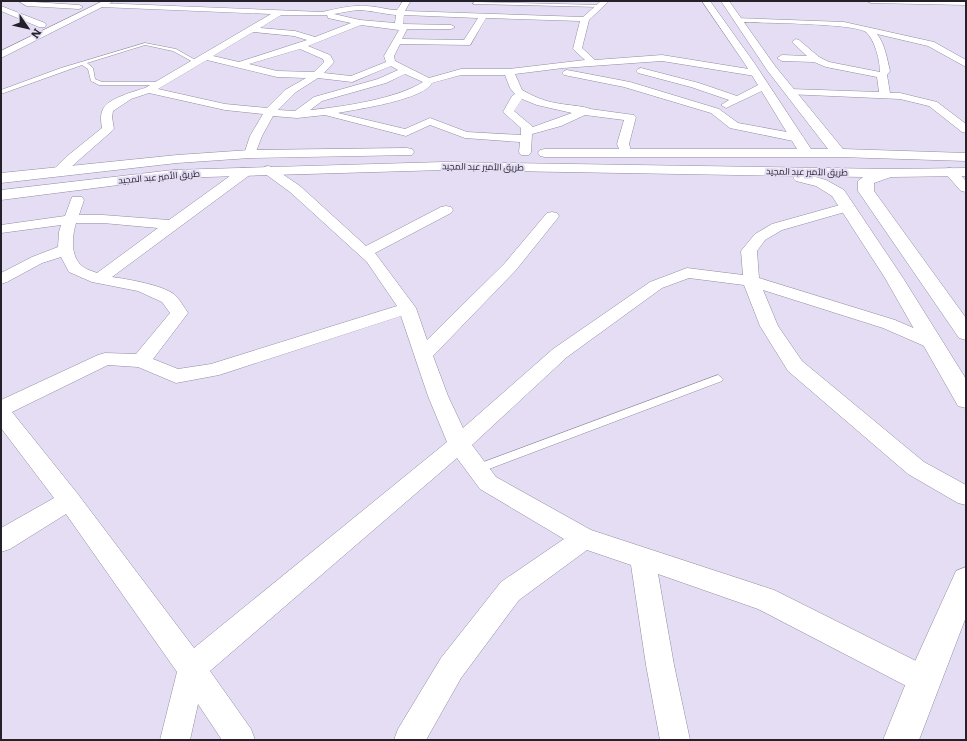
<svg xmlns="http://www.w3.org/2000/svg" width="967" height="741" font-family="Literata,Cairo,serif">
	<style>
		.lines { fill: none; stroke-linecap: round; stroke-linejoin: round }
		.lane-casing { stroke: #928ca1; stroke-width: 1 }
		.street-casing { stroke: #928ca1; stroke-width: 1 }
		.secondary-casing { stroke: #928ca1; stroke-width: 1 }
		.lane { fill: #fff; fill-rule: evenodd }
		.street { fill: #fff; fill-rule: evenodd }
		.secondary { fill: #fff; fill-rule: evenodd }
		.labels { text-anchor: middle; stroke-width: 4; stroke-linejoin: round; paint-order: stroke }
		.far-street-label { font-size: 9px; fill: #24212a; stroke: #e4ddf4 }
	</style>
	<rect width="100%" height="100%" fill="#e4ddf4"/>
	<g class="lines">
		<defs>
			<g id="lane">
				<path d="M474 2 600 5 602 6 600 7 473 4Z"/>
				<path d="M145 43 176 49 199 62 195 63 173 51 145 45 87 63 93 68 95 79 102 82H160L163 84 162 85H99L91 81 88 69 82 65 1 94V90L61 68Z"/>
				<path d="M718 375 723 379 722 381 481 472 477 474 473 472 471 469 473 466Z"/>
			</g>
			<g id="street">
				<path d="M18 1 79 5 83 7 79 9 27 6Z"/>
				<path d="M403 1 410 2 405 11 583 17 601 1H609L589 20 582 48 595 60 662 55 755 70 760 73 755 76 662 61 563 68 515 74 522 90C533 96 543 101 556 103 564 105 585 106 590 109L634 115 636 117 629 144 632 153 630 156H622L617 144 624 120 585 115 561 126 532 134 531 152 529 155H521L519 152 520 142 465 138 430 125 406 136 325 115 297 118 273 116 262 136 254 157H246L244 154 250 136 263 114 225 110 149 93 131 99 113 111 112 117 114 129 112 131 63 174H53L52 171 66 157 102 128C101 122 100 115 103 109 107 99 135 91 145 88L271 14 101 7 97 5 98 3 322 12C336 9 351 5 366 6 376 6 387 10 397 10ZM357 10C370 10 383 14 396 15L395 23 360 20 334 14ZM281 15H327L328 18 351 23 315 37 295 31 260 28ZM404 15 478 18 464 40 402 39 407 29H451L455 27 451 25 403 24ZM486 18 580 21 573 49 585 60 509 69H461L429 78 395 61 394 56 400 44 470 45ZM361 25 399 30 384 56 386 62 351 76 324 73 334 62 330 55 308 46ZM253 32 294 36 307 40 239 62 213 56ZM300 49 323 59 324 62 314 72 277 71 249 64ZM207 60 277 77 306 78 285 90 267 108 225 104 158 89ZM391 66 398 70 378 79 314 97 295 111 278 110 296 92 318 78 352 82ZM405 74 423 82C396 99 342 107 310 110L322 101 386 83ZM461 75H505L510 88 515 94 512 96 503 112 521 128V135L467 132 430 118 405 129 338 113C358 109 423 100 432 83ZM522 99 537 105 572 113 533 127 514 111Z"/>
				<path d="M867 1H966V5L871 3Z"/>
				<path d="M1 6 45 23 46 25 45 27H39L1 11Z"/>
				<path d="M735 18 844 22 934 42 966 60V67L928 46 877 34C885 44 887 59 890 71L887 75 890 93H900L937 102 966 124V133L962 132 929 106 900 99 786 94 785 92 790 89 879 92 877 77 826 67 814 62 782 61 777 58 782 55 807 56 792 42 796 39 799 40 819 57 829 62 880 72C880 61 875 40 866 32 853 23 760 23 738 22L734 20Z"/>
				<path d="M641 68 699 83 737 96 760 84 764 83 769 86 768 88 726 108 721 105 729 100 691 87 638 73 636 71 638 69Z"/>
				<path d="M567 70 630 82 719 109 738 123 798 134 802 136 804 138 802 140 798 142 730 128 711 113 624 87 564 75 562 73 564 71Z"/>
				<path d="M268 166 272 167 300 186 366 246 441 207 446 206 451 207 453 210 451 213 375 253 416 308 427 340 504 264 547 213 552 212 557 213 559 216 557 219 516 270 433 356 448 396 463 428 553 349 650 282 687 268 743 275 741 251 755 234 772 224 847 203 852 204 854 207 852 210 782 230 765 240 757 251 759 278 895 320 941 340 944 344 941 348 935 350 929 348 883 328 763 290 778 326 802 361 924 462 966 485V505L958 503 908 474 788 371 760 326 744 285 689 278 662 288 567 357 472 445 496 477 591 530 774 590 934 670 938 680 934 690 924 694 914 690 758 609 658 574 674 665 690 740H660L646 665 631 565 587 550 519 600 461 678 426 740H394L398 729 441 658 501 582 564 539 480 489 457 458 210 671 251 729 255 740H222L198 704 190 740H160L177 672 66 514 10 549 1 552V528L54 498 1 428V400L98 355 105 353 136 354 170 313 162 302 138 291 92 282 69 272 61 257 42 263 7 282 1 284V273L32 257 58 247 59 232 61 225 1 233V225L65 216 72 197H82L84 200 79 215H103L169 220 241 168H251L252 171 251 174 112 277C127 279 163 285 175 295 180 300 184 307 188 313L153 359 178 369 211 364 397 306 367 262 290 192 264 173 262 170 264 167ZM76 223H103L158 228 97 273C92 271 85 269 82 266 70 256 72 236 76 223ZM401 316 428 396 447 442 194 648 77 493 12 412 108 365 138 367 176 383 219 375Z"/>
				<path d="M950 168 955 169 966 181V192L961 191 944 172 945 169Z"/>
			</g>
			<g id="secondary">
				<path d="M103 1H114L1 58V51Z"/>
				<path d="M702 1H710L755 64 811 149H828L767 70 721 1H729L775 66 843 149 966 153V161L839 157H545L540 156 538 153 540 150 545 149H797L745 64Z"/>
				<path d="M407 148 412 149 414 152 412 155 250 158 177 163 1 183V173L177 155 250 150Z"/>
				<path d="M444 162 890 169 966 168V176L891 177 874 183V191L966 318V340L959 338 858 191V181L863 177 812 176 826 180 844 190 903 278 966 379V408L958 406 885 278 832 196 816 186 796 181 793 178 795 176 444 170 173 178 1 200V190L173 170Z"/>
				<path d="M966 567V617L919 740H883L912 668 956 571Z"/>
			</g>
		</defs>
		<use href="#lane" class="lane-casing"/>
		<use href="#street" class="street-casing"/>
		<use href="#secondary" class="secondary-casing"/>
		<use href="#lane" class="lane"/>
		<use href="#street" class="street"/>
		<use href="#secondary" class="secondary"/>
	</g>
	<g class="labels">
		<g class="far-street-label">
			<text transform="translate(483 167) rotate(1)" y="3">طريق الأمير عبد المجيد</text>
			<text transform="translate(807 172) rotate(1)" y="3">طريق الأمير عبد المجيد</text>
			<text transform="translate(159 177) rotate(-5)" y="3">طريق الأمير عبد المجيد</text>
		</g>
	</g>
	<rect width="967" height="741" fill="none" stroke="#24212a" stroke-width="4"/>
	<g transform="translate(28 28) rotate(124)" stroke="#e4ddf4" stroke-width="3" paint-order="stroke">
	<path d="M0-3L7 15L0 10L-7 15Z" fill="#24212a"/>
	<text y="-6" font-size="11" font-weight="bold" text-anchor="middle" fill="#24212a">N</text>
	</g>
</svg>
